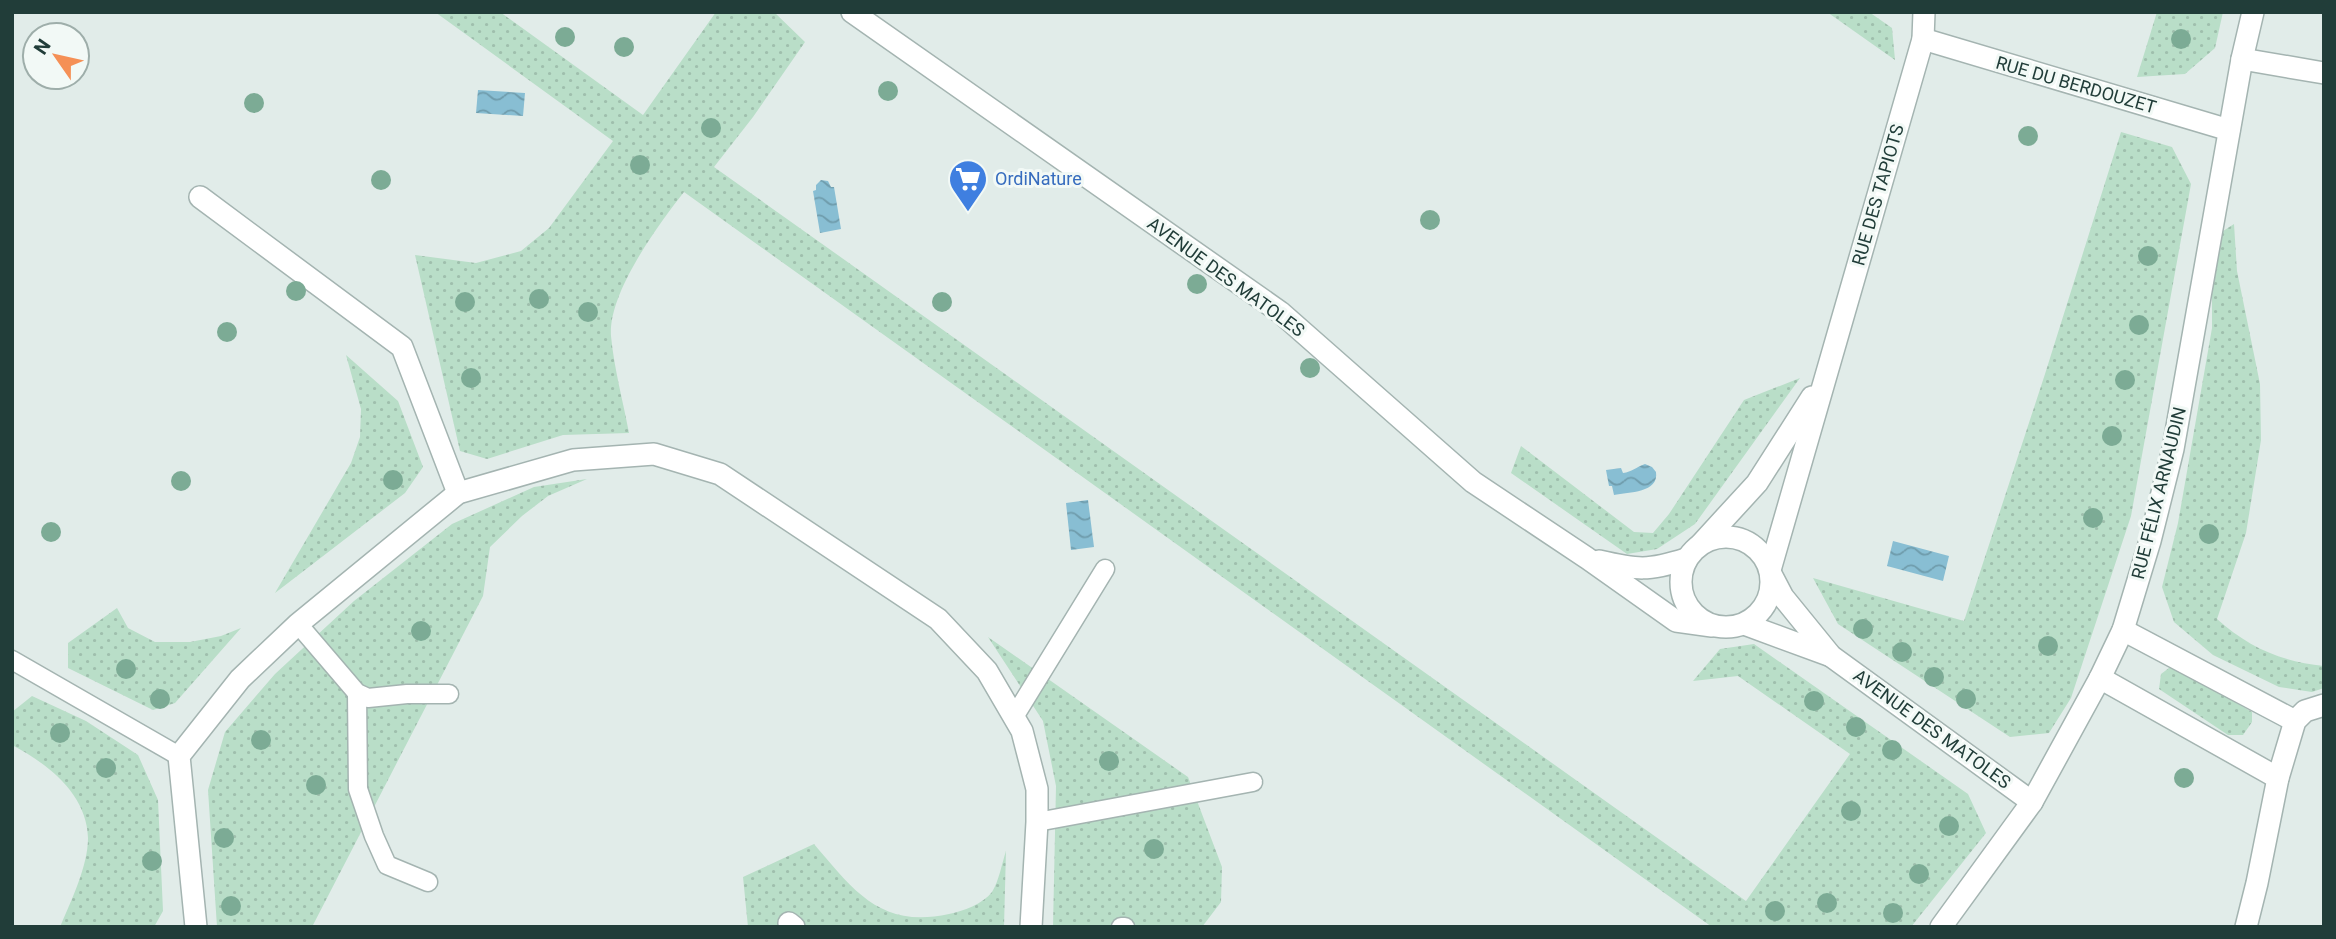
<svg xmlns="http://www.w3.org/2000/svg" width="2336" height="939" font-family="Roboto,sans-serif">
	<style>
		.grass { fill: url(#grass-dots) }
		.water { fill: url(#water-waves) }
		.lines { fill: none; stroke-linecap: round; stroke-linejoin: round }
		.service-casing { stroke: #a4b4b1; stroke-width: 21 }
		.minor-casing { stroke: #a4b4b1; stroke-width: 24 }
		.service { stroke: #fff; stroke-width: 18 }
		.minor { stroke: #fff; stroke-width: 21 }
		.tree { fill: #7cab95 }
		.labels { text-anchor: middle; stroke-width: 6; stroke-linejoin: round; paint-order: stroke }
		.street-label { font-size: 18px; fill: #213d39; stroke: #f2f9f6 }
		.shop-label { font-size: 18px; fill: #366cbe; stroke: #f2f9f6; text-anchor: start }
	</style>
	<defs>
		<pattern id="grass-dots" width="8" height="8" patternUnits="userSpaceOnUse" patternTransform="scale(1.75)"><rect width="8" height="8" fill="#b9dec8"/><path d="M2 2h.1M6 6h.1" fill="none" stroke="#9fbfad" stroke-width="1.8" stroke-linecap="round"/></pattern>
		<pattern id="water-waves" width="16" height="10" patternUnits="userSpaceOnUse" patternTransform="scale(1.75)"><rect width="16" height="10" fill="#88bed3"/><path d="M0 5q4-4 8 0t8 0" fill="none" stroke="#6f9cac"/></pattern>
	</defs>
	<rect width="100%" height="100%" fill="#e1ece9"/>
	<g class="grass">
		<path d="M435 12H500L643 115 716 12H774L805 42 753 117 714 167 1746 901 1850 754 1738 676 1693 681 1720 649 1754 644 1968 794 1986 833 1911 927H1712L684 192C658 225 608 293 611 336 614 368 623 401 629 433L563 435 487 459 460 451 415 255 476 263 521 251 549 228 613 141Z"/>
		<path d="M1827 12H1869L1892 28 1895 60Z"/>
		<path d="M2157 12H2223L2215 48 2185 74 2137 77Z"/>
		<path d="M2121 132 2172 147 2191 184 2131 516 2071 698 2049 733 2010 737 1838 624 1813 578 1964 621 2045 374Z"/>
		<path d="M2234 224 2237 271 2260 384 2261 440 2246 533 2217 619C2248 647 2282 662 2324 666V688L2312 692 2279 687 2213 655 2174 622 2162 587 2178 523 2212 328V278L2220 233Z"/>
		<path d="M346 355 398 401 423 467 405 493 275 593 351 463 360 437 361 409Z"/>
		<path d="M1800 378 1695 524 1657 549 1627 554 1511 473 1521 446 1634 532 1653 533 1669 514 1744 400Z"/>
		<path d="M587 479 548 496 522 516 490 547 483 596 312 927H217L208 790 225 732 275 674 354 601 452 524 534 487Z"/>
		<path d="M117 608 128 628 155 642H190L221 636 241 628 175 703 153 710 68 668V643Z"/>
		<path d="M988 637 1188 777 1222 867 1221 902 1202 927H1053L1056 786 1043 721Z"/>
		<path d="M2174 667 2252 712V722L2243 735H2228L2159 689 2161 674 2169 668Z"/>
		<path d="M32 696 86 721 138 755 158 800 163 911 154 927H60C71 901 88 866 88 838 87 794 48 764 12 745V712Z"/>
		<path d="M814 844C854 891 881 929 949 914 963 911 983 904 992 892 999 881 1002 863 1006 851L1004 927H748L743 877Z"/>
	</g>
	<g class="water">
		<path d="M478 90 525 93 523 116 476 113Z"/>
		<path d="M821 180 828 181 831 187H834L841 229 820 233 813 191 816 190V185Z"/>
		<path d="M1645 464 1652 467 1656 472C1659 493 1629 492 1614 495L1612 486H1609L1606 470 1621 468 1623 473C1632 472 1636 467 1645 464Z"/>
		<path d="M1088 500 1094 547 1071 550 1066 503Z"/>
		<path d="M1893 541 1949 556 1943 581 1887 566Z"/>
	</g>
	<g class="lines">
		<defs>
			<g id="service">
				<path d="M298 624 357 693 368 698 407 694H449"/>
				<path d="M12 660 179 756"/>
				<path d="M357 693 358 789 374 836 387 865 428 882"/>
				<path d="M1014 717 1105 569"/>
				<path d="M1037 822 1253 782"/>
				<path d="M1121 927H1125"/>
			</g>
			<g id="minor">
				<path d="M852 12 1280 312 1473 482 1587 558 1676 621 1712 626"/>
				<path d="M1923 39 2229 130"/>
				<path d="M2242 59 2324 73"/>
				<path d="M200 197 402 347 458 493"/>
				<circle cx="1726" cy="582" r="45"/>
				<path d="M1701 544 1757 483 1812 397"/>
				<path d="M1599 561C1638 570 1648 571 1686 559"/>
				<path d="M1770 570 1923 39 1924 12"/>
				<path d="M1771 574 1783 597 1831 656 2032 802"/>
				<path d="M1744 624 1831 656"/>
				<path d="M2123 630 2295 721"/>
				<path d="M2100 678 2278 778"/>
				<path d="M789 923 794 927"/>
				<path d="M196 927 179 756 240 679 298 624 458 493 573 460 654 454 720 474 938 619 987 671 1022 731 1037 789V822L1031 927"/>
				<path d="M1941 927 2032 802 2100 678 2123 630 2150 541 2173 449 2242 59 2253 12"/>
				<path d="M2246 927 2257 883 2278 778 2295 721 2305 711 2324 705"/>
			</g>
		</defs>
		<use href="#service" class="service-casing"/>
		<use href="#minor" class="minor-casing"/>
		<use href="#service" class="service"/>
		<use href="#minor" class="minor"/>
	</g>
	<g class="tree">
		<circle cx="565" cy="37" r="10"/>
		<circle cx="2181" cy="39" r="10"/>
		<circle cx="624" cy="47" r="10"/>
		<circle cx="888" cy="91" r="10"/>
		<circle cx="254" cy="103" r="10"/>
		<circle cx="711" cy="128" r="10"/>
		<circle cx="2028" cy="136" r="10"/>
		<circle cx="640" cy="165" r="10"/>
		<circle cx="381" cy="180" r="10"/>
		<circle cx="1430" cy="220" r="10"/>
		<circle cx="2148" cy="256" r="10"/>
		<circle cx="1197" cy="284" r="10"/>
		<circle cx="296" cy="291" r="10"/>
		<circle cx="539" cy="299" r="10"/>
		<circle cx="465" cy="302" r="10"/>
		<circle cx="942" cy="302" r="10"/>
		<circle cx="588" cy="312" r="10"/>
		<circle cx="2139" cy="325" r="10"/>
		<circle cx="227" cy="332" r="10"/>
		<circle cx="1310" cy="368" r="10"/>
		<circle cx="471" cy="378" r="10"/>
		<circle cx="2125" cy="380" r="10"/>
		<circle cx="2112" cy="436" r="10"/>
		<circle cx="393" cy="480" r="10"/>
		<circle cx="181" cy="481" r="10"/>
		<circle cx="2093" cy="518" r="10"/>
		<circle cx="51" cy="532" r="10"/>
		<circle cx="2209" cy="534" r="10"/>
		<circle cx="1863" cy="629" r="10"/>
		<circle cx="421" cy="631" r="10"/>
		<circle cx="2048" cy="646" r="10"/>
		<circle cx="1902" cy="652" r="10"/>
		<circle cx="126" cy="669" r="10"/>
		<circle cx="1934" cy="677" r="10"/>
		<circle cx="160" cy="699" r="10"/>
		<circle cx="1966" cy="699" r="10"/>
		<circle cx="1814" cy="701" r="10"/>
		<circle cx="1856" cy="727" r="10"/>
		<circle cx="60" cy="733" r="10"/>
		<circle cx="261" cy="740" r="10"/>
		<circle cx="1892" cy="750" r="10"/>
		<circle cx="1109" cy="761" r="10"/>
		<circle cx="106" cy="768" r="10"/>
		<circle cx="2184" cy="778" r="10"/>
		<circle cx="316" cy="785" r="10"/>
		<circle cx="1851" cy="811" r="10"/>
		<circle cx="1949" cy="826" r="10"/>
		<circle cx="224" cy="838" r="10"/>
		<circle cx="1154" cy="849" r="10"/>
		<circle cx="152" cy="861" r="10"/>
		<circle cx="1919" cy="874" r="10"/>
		<circle cx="1827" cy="903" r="10"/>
		<circle cx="231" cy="906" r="10"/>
		<circle cx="1775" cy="911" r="10"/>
		<circle cx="1893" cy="913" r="10"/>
	</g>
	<defs>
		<symbol id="supermarket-pin" viewBox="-11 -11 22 30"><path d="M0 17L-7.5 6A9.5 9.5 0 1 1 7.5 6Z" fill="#3f7fe0" stroke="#f2f9f6"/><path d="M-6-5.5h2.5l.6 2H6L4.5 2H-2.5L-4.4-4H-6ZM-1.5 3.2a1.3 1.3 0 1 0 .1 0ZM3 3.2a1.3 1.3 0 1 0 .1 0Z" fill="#fff"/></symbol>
	</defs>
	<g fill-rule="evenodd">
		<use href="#supermarket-pin" x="946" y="157" width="44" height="60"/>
	</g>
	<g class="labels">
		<g class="street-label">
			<text transform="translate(2076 85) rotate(16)" y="6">RUE DU BERDOUZET</text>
			<text transform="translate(1878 195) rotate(-74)" y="6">RUE DES TAPIOTS</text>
			<text transform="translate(1226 277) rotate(36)" y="6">AVENUE DES MATOLES</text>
			<text transform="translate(2159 493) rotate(-76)" y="6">RUE FÉLIX ARNAUDIN</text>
			<text transform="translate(1932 729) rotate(36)" y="6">AVENUE DES MATOLES</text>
		</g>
		<g class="shop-label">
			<text x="995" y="185">OrdiNature</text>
		</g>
	</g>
	<rect width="2336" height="939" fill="none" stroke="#213d39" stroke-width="28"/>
	<g transform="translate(56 56) rotate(304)"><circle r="33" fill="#f2f9f6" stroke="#9eaeaa" stroke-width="2"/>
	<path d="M0-5L12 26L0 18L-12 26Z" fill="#f59056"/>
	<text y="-10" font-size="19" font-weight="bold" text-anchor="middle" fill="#213d39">N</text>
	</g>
</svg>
